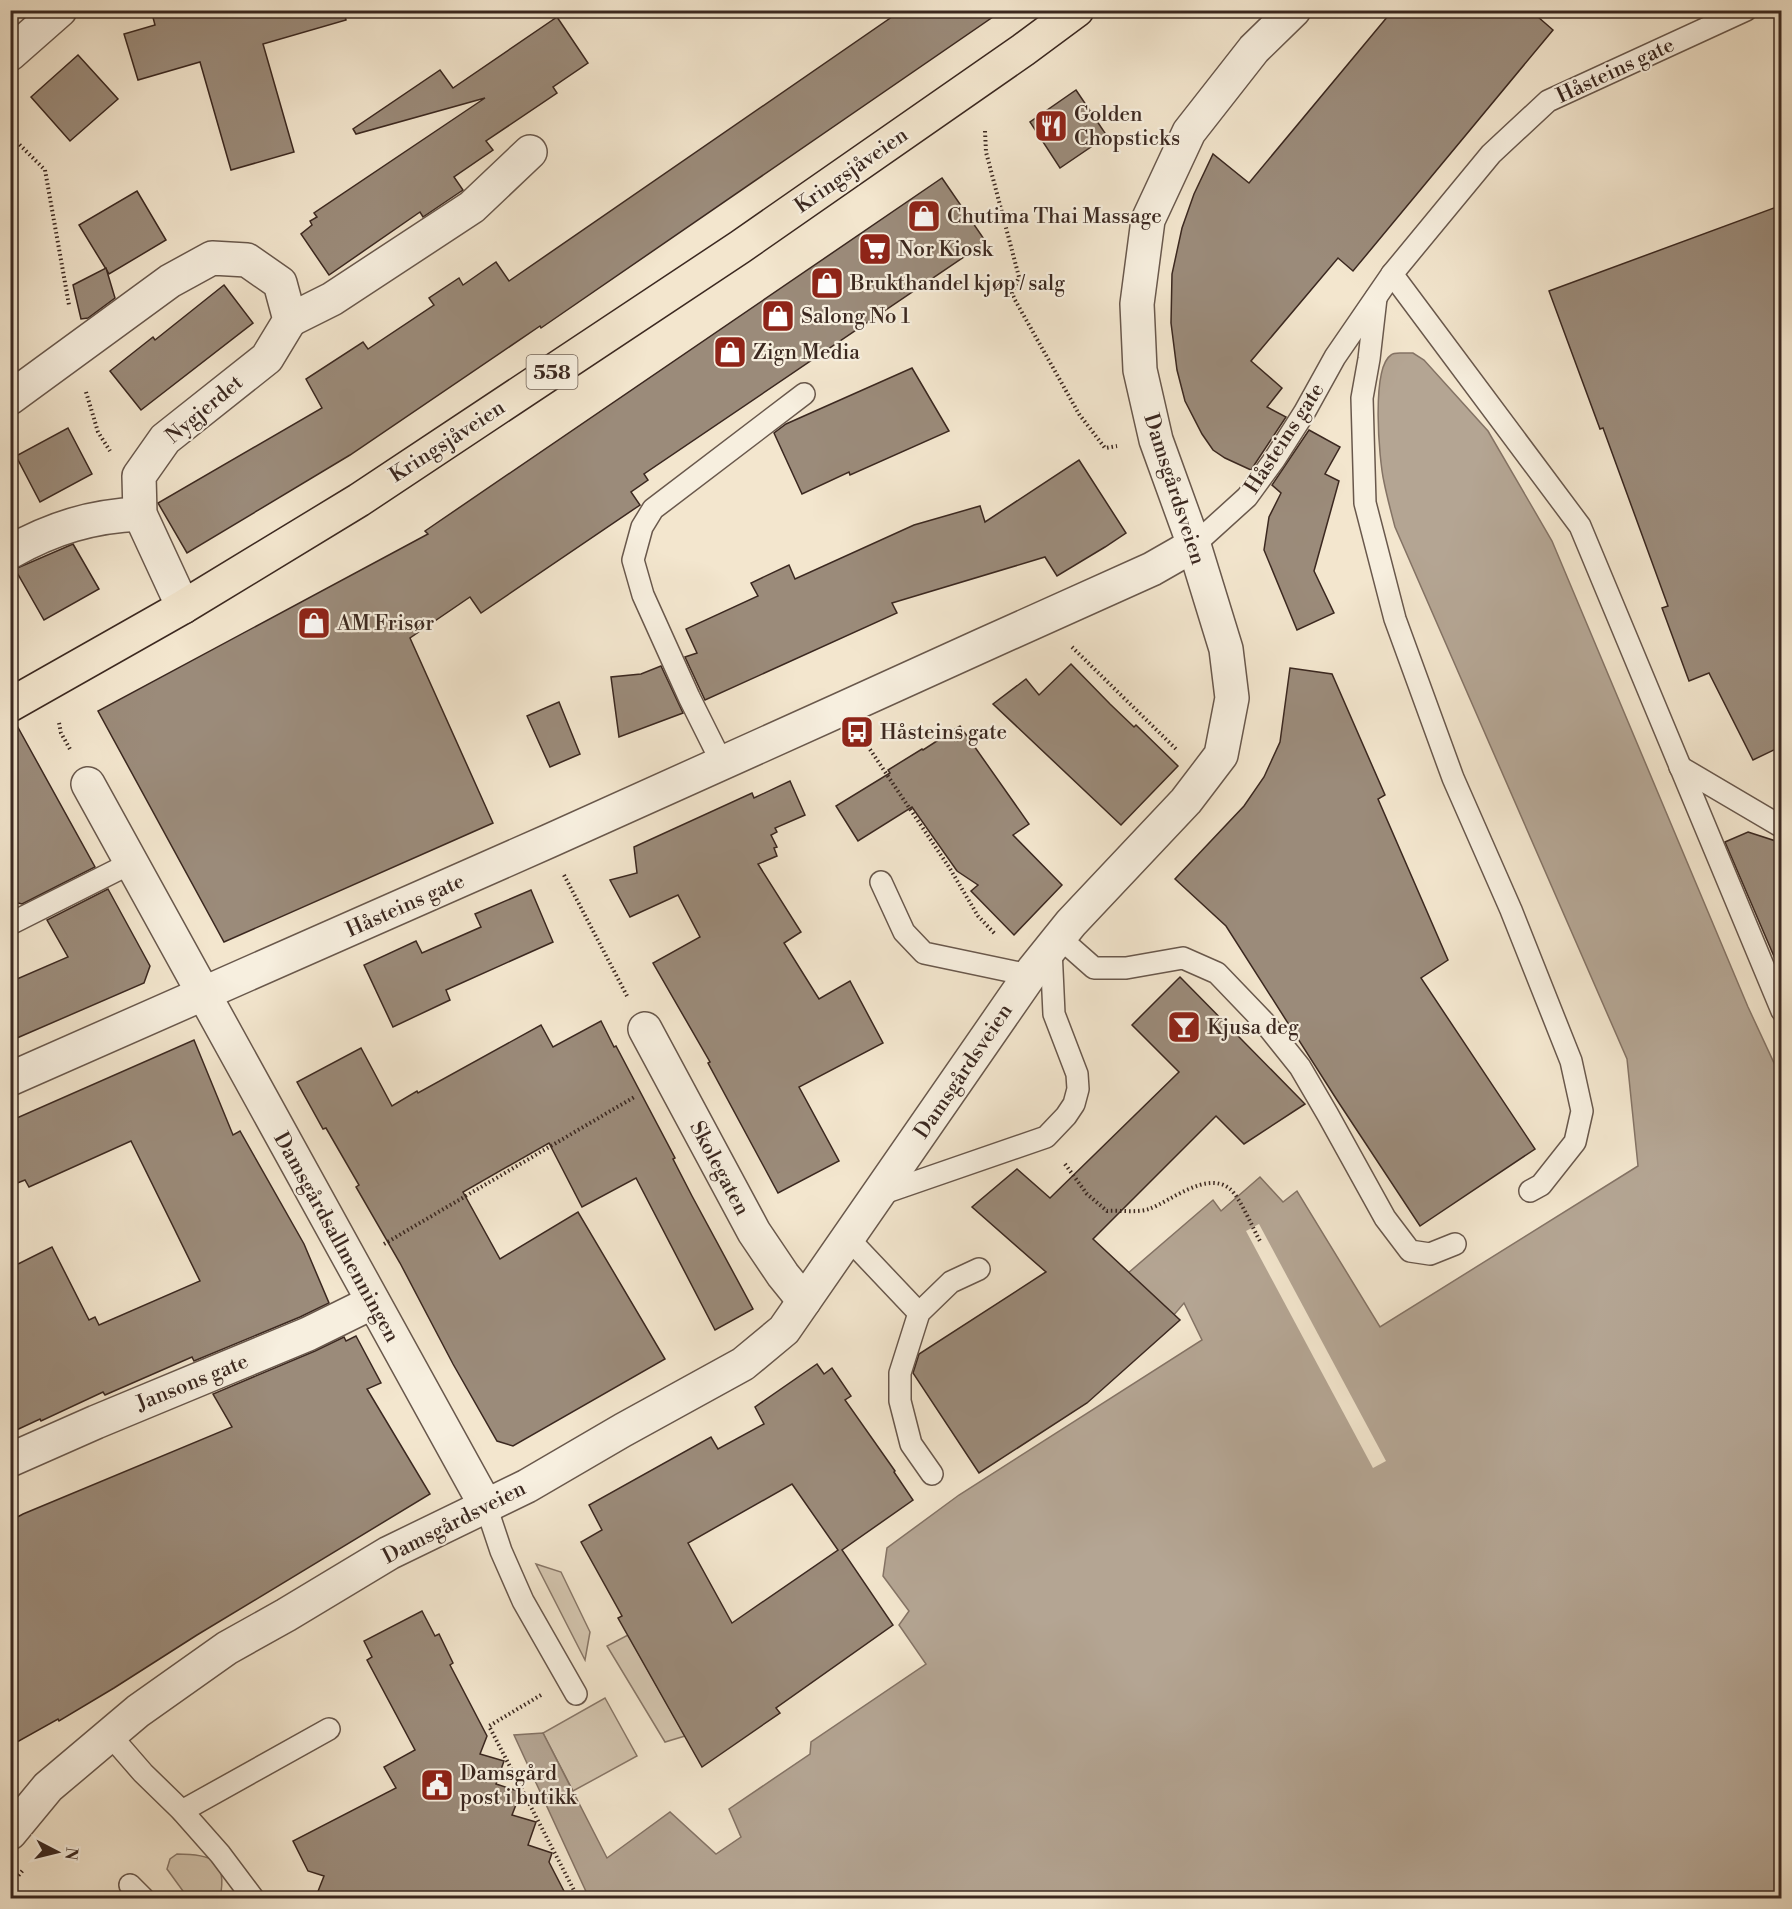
<svg xmlns="http://www.w3.org/2000/svg" width="1792" height="1909" font-family="'Libre Bodoni',serif">
	<style>
		.green { fill: #d4c6b0; stroke: #887768; stroke-width: 1.5 }
		.water { fill: #b4a593; stroke: #847365; stroke-width: 1.5 }
		.pier { fill: #f3e6ce }
		.building { fill: #9b8b7a; stroke: #3b2820; stroke-width: 1.5; fill-rule: evenodd }
		.lines { fill: none; stroke-linecap: round; stroke-linejoin: round }
		.service-casing { stroke: #69584c; stroke-width: 24 }
		.minor-casing { stroke: #69584c; stroke-width: 36 }
		.tertiary-casing { stroke: #69584c; stroke-width: 36 }
		.primary-casing { stroke: #3b2820; stroke-width: 36 }
		.path { stroke: #3b2820; stroke-width: 4; stroke-dasharray: 1.5 3; stroke-linecap: butt }
		.service { stroke: #f7efdf; stroke-width: 21 }
		.minor { stroke: #f7efdf; stroke-width: 33 }
		.tertiary { stroke: #f7efdf; stroke-width: 33 }
		.primary { stroke: #f3e6ce; stroke-width: 33 }
		.labels { text-anchor: middle; stroke-width: 4.5; stroke-linejoin: round; paint-order: stroke }
		.shield { fill: #f7efdf; stroke: #736459; stroke-width: 1.5 }
		.shield-label { font-size: 20px; font-weight: bold; fill: #3b2820 }
		.street-label { font-size: 21px; fill: #3b2820; stroke: #f7efdf }
		.poi-label { font-size: 21px; fill: #3b2820; stroke: #f7efdf; text-anchor: start }
	</style>
	<rect width="100%" height="100%" fill="#f3e6ce"/>
	<filter id="stains"><feTurbulence type="fractalNoise" baseFrequency=".00333" numOctaves="4"/><feColorMatrix values="0 0 0 0 .2 0 0 0 0 .09 0 0 0 0 .02 0 0 0 .5 -.17"/></filter>
	<radialGradient id="worn" r=".72"><stop offset=".6" stop-color="#630" stop-opacity="0"/><stop offset="1" stop-color="#630" stop-opacity=".3"/></radialGradient>
	<g class="green">
		<path d="M536 1564 561 1572 590 1632 585 1660Z"/>
		<path d="M628 1635 685 1736 665 1742 607 1646Z"/>
		<path d="M605 1698 637 1756 573 1791 543 1733Z"/>
		<path d="M177 1854C211 1854 228 1859 220 1898H188L167 1869 170 1859Z"/>
	</g>
	<path class="water" d="M1400 353H1413L1424 360 1488 431 1552 541 1748 1007 1781 1078V1898H589L514 1735 543 1733 607 1858 670 1812 716 1854 741 1837 729 1809 810 1754 811 1742 926 1664 899 1625 909 1611 883 1576 887 1548 959 1495 1202 1340 1184 1303 1173 1316 1127 1274 1213 1200 1221 1211 1260 1177 1283 1202 1297 1191 1380 1327 1638 1166 1627 1059 1395 527C1391 512 1387 497 1384 482 1379 460 1371 368 1391 355 1393 353 1397 353 1400 353Z"/>
	<path class="pier" d="M1259 1224 1386 1461 1373 1468 1246 1231Z"/>
	<g class="building">
		<path d="M151 10H344L346 20 263 44 294 152 231 170 200 62 138 80 124 34 155 25Z"/>
		<path d="M902 10H1003L541 328 540 326 350 455 187 553 158 503 322 408 306 379 363 342 368 349 434 305 429 298 459 278 463 285 496 262 509 281Z"/>
		<path d="M1393 10H1530L1553 30 1353 271 1338 258 1251 361 1282 388 1267 407 1286 417 1251 470 1225 458 1213 450 1202 434 1185 401 1177 370 1171 323 1172 274 1182 228 1194 194 1213 154 1249 183Z"/>
		<path d="M557 17 588 63 553 87 557 93 486 141 493 150 454 177 463 190 460 192 423 217 420 212 329 275 301 234 312 225 310 221 317 217 314 213 485 98 356 134 353 129 440 70 453 88Z"/>
		<path d="M78 55 118 99 70 141 31 97Z"/>
		<path d="M1076 90 1107 136 1060 168 1030 122Z"/>
		<path d="M942 178 986 242 644 474 648 480 631 492 640 505 481 613 470 597 410 638 493 823 224 942 98 711 428 534 425 531Z"/>
		<path d="M137 191 166 240 109 274 79 225Z"/>
		<path d="M1782 205V746L1753 760 1709 673 1689 681 1662 608 1668 606 1603 428 1600 429 1549 291Z"/>
		<path d="M106 268 115 298 88 318 81 319 73 285Z"/>
		<path d="M224 285 253 323 141 410 110 371 153 337 155 340Z"/>
		<path d="M912 368 949 431 850 475 849 472 802 494 774 433 786 424Z"/>
		<path d="M68 428 92 474 40 502 16 456Z"/>
		<path d="M1309 430 1340 447 1325 474 1339 481 1314 571 1334 613 1297 630 1264 550 1269 517 1281 493 1272 485Z"/>
		<path d="M1079 460 1126 533 1105 547 1057 576 1045 557 892 603 897 613 705 700 685 657 697 653 686 629 758 596 751 583 789 565 795 579 914 525 980 506 985 522Z"/>
		<path d="M73 544 99 589 44 620 15 569Z"/>
		<path d="M1071 664 1110 704 1134 727 1136 725 1178 766 1121 825 993 704 1026 679 1039 695Z"/>
		<path d="M661 666 683 713 619 737 611 677 641 674Z"/>
		<path d="M1290 668 1332 674 1385 795 1378 799 1448 960 1421 978 1535 1149 1420 1226 1337 1100 1226 926 1175 879 1244 806 1264 777 1280 742Z"/>
		<path d="M559 702 580 754 550 767 527 716Z"/>
		<path d="M15 722 95 867 22 904 10 901V724Z"/>
		<path d="M960 726 1029 824 1013 835 1062 885 1014 935 971 891 978 885 957 871 912 807 858 841 836 806 890 773 888 770 922 749 923 750Z"/>
		<path d="M790 781 805 815 775 828 777 832 771 835 777 847 774 848 777 856 758 864 801 932 784 943 819 999 850 981 883 1043 799 1087 839 1161 778 1193 708 1063 710 1062 653 963 700 937 678 895 630 917 610 880 637 873 634 847 752 793 754 798Z"/>
		<path d="M1748 832 1782 843V975L1725 842Z"/>
		<path d="M108 889 150 966 144 983 10 1041V982L68 957 47 920Z"/>
		<path d="M531 890 553 942 446 990 450 1000 393 1027 364 965 416 941 422 953 481 927 475 914Z"/>
		<path d="M1180 977 1305 1104 1244 1144 1216 1116 1093 1239 1180 1320 1087 1403 979 1473 913 1373 919 1354 1046 1272 972 1207 1017 1169 1050 1198 1179 1072 1132 1025Z"/>
		<path d="M601 1021 614 1047 616 1046 675 1158 673 1159 692 1196 753 1309 715 1330 636 1178 582 1207 549 1143 463 1192 500 1259 578 1212 665 1359 513 1446 497 1441 453 1364 400 1263 356 1187 359 1185 326 1128 323 1129 297 1082 361 1048 392 1106 417 1091 418 1093 541 1025 553 1047Z"/>
		<path d="M194 1040 233 1135 240 1131 304 1244 329 1303 300 1317 194 1361 192 1357 105 1395 103 1392 41 1421 40 1419 10 1433V1268L52 1247 89 1320 95 1317 99 1325 200 1281 131 1141 29 1187 25 1180 10 1186V1121Z"/>
		<path d="M356 1336 381 1383 367 1389 430 1494 197 1635 114 1688 59 1721 58 1719 10 1746V1521L23 1514 232 1427 213 1394 315 1351 344 1337 346 1341Z"/>
		<path d="M817 1364 824 1374 832 1368 851 1396 845 1400 895 1471 894 1472 913 1500 842 1550 893 1625 776 1708 780 1713 702 1767 618 1618 622 1616 581 1542 602 1530 589 1505 711 1437 718 1449 764 1424 755 1407ZM792 1484 838 1550 732 1623 688 1543Z"/>
		<path d="M422 1611 435 1636 439 1634 453 1663 450 1665 487 1736 480 1754 504 1761 496 1784 521 1792 512 1815 536 1822 528 1845 552 1853 549 1862 568 1899H315L324 1876 308 1871 293 1841 396 1788 384 1767 415 1750 367 1660 372 1657 364 1641Z"/>
	</g>
	<g class="lines">
		<defs>
			<g id="service">
				<path d="M1392 274 1580 526 1782 1011"/>
				<path d="M1376 298 1369 359 1362 398 1365 503 1395 619 1453 778 1511 910 1571 1061 1582 1111 1575 1142 1541 1185 1530 1191"/>
				<path d="M1194 545 1247 497 1274 460 1304 413 1335 357 1392 274 1491 154 1548 101 1746 10"/>
				<path d="M722 763 689 697 643 595 633 560 642 527 653 509 804 394"/>
				<path d="M1680 767 1782 827"/>
				<path d="M881 882 904 932 924 953 1029 975"/>
				<path d="M10 924 131 863"/>
				<path d="M1060 938 1094 968H1126L1183 958 1217 973 1264 1022 1300 1067 1328 1115 1385 1218 1410 1251 1430 1254 1455 1244"/>
				<path d="M878 1195 1046 1137 1066 1116 1074 1104 1078 1089 1077 1074 1054 1014 1051 949"/>
				<path d="M847 1237 919 1313"/>
				<path d="M932 1474 911 1444 900 1401V1373L919 1313 951 1282 979 1269"/>
				<path d="M486 1506 501 1551 523 1601 576 1694"/>
				<path d="M110 1735 143 1773 182 1811 220 1854 253 1898"/>
				<path d="M182 1811 329 1729"/>
				<path d="M130 1885 143 1898"/>
			</g>
			<g id="minor">
				<path d="M10 54 60 10"/>
				<path d="M290 320 332 299 472 207 530 152"/>
				<path d="M10 398 170 281 212 258 247 260 280 283 290 320 267 358 165 439 139 476 140 514 183 607"/>
				<path d="M10 552C53 528 92 516 140 514"/>
				<path d="M88 784 486 1506"/>
				<path d="M645 1029 754 1232 783 1275 804 1301"/>
				<path d="M10 1079 549 841 842 709 983 645 1152 569 1194 545"/>
				<path d="M10 1460 96 1422 308 1334 373 1302"/>
			</g>
			<path id="tertiary" d="M10 1833 48 1787 138 1711 227 1648 286 1615 389 1553 527 1486 623 1430 743 1364 784 1330 1034 969 1071 923 1186 801 1221 755 1232 698 1226 649 1194 545 1156 440 1140 370 1137 304 1148 220 1189 132 1254 49 1294 10"/>
			<path id="primary" d="M10 705 183 607 359 500 740 247 1023 50 1077 10"/>
		</defs>
		<use href="#service" class="service-casing"/>
		<use href="#minor" class="minor-casing"/>
		<use href="#tertiary" class="tertiary-casing"/>
		<use href="#primary" class="primary-casing"/>
		<g class="path">
			<path d="M985 131 986 152 1019 277 1012 293 1015 300 1079 414 1105 448 1117 446"/>
			<path d="M10 135 45 170 69 305"/>
			<path d="M86 392 98 432 110 451"/>
			<path d="M1072 647 1178 751"/>
			<path d="M59 723 61 733 71 751"/>
			<path d="M865 742 949 867 978 916 995 934"/>
			<path d="M564 875 627 996"/>
			<path d="M1065 1164 1087 1194 1107 1211C1119 1210 1137 1213 1149 1209 1171 1201 1207 1170 1230 1189 1240 1197 1253 1229 1260 1241"/>
			<path d="M384 1244 636 1096"/>
			<path d="M541 1695 489 1726 578 1898"/>
			<path d="M10 1886 23 1870"/>
		</g>
		<use href="#service" class="service"/>
		<use href="#minor" class="minor"/>
		<use href="#tertiary" class="tertiary"/>
		<use href="#primary" class="primary"/>
	</g>
	<defs>
		<symbol id="restaurant-square" viewBox="-11 -11 22 22"><rect x="-9" y="-9" width="18" height="18" rx="4" fill="#8f2418" stroke="#f7efdf"/><path d="M-5-6h1v4h1v-4h1v4h1v-4h1v5L-1.5 .5V6h-2V.5L-5-1ZM5-6V6H3V1.5H1.5Q1.5-4 5-6Z" fill="#fff"/></symbol>
		<symbol id="shop-square" viewBox="-11 -11 22 22"><rect x="-9" y="-9" width="18" height="18" rx="4" fill="#8f2418" stroke="#f7efdf"/><path d="M-5-2.5h2.3a2.7 3.5 0 0 1 5.4 0H5L5.5 6h-11ZM-1.5-2.5h3a1.5 2.3 0 0 0-3 0Z" fill="#fff"/></symbol>
		<symbol id="supermarket-square" viewBox="-11 -11 22 22"><rect x="-9" y="-9" width="18" height="18" rx="4" fill="#8f2418" stroke="#f7efdf"/><path d="M-6-5.5h2.5l.6 2H6L4.5 2H-2.5L-4.4-4H-6ZM-1.5 3.2a1.3 1.3 0 1 0 .1 0ZM3 3.2a1.3 1.3 0 1 0 .1 0Z" fill="#fff"/></symbol>
		<symbol id="bus-square" viewBox="-11 -11 22 22"><rect x="-9" y="-9" width="18" height="18" rx="4" fill="#8f2418" stroke="#f7efdf"/><path d="M-5-6H5V4H4V6H2V4H-2V6H-4V4H-5ZM-3.5-4V0h7V-4ZM-3.5 1.2v1.5H-2V1.2ZM2 1.2v1.5H3.5V1.2Z" fill="#fff"/></symbol>
		<symbol id="bar-square" viewBox="-11 -11 22 22"><rect x="-9" y="-9" width="18" height="18" rx="4" fill="#8f2418" stroke="#f7efdf"/><path d="M-6-5H6L.8 .8V4.5H3.5V6h-7V4.5H-.8V.8Z" fill="#fff"/></symbol>
		<symbol id="civic-square" viewBox="-11 -11 22 22"><rect x="-9" y="-9" width="18" height="18" rx="4" fill="#8f2418" stroke="#f7efdf"/><path d="M-.6-6.5H3V-4.5H.6V-3L4-1V1h2V6H-6V1h2V-1L-.6-3ZM-1.2 2.5V6h2.4V2.5Z" fill="#fff"/></symbol>
	</defs>
	<g fill-rule="evenodd">
		<use href="#restaurant-square" x="1032" y="107" width="38" height="38"/>
		<use href="#shop-square" x="905" y="197" width="38" height="38"/>
		<use href="#supermarket-square" x="856" y="230" width="38" height="38"/>
		<use href="#shop-square" x="808" y="264" width="38" height="38"/>
		<use href="#shop-square" x="759" y="297" width="38" height="38"/>
		<use href="#shop-square" x="711" y="333" width="38" height="38"/>
		<use href="#shop-square" x="295" y="604" width="38" height="38"/>
		<use href="#bus-square" x="838" y="713" width="38" height="38"/>
		<use href="#bar-square" x="1165" y="1008" width="38" height="38"/>
		<use href="#civic-square" x="418" y="1766" width="38" height="38"/>
	</g>
	<g class="labels">
		<rect class="shield" x="526.5" y="355" width="51" height="34" rx="4.5"/>
		<g class="shield-label">
			<text x="552" y="379">558</text>
		</g>
		<g class="street-label">
			<text transform="translate(1615 70) rotate(-25)" y="7">Håsteins gate</text>
			<text transform="translate(851 170) rotate(-35)" y="7">Kringsjåveien</text>
			<text transform="translate(204 409) rotate(-40)" y="7">Nygjerdet</text>
			<text transform="translate(1284 438) rotate(-57)" y="7">Håsteins gate</text>
			<text transform="translate(447 441) rotate(-33)" y="7">Kringsjåveien</text>
			<text transform="translate(1175 489) rotate(72)" y="7">Damsgårdsveien</text>
			<text transform="translate(405 905) rotate(-24)" y="7">Håsteins gate</text>
			<text transform="translate(963 1071) rotate(-56)" y="7">Damsgårdsveien</text>
			<text transform="translate(720 1168) rotate(62)" y="7">Skolegaten</text>
			<text transform="translate(337 1237) rotate(61)" y="7">Damsgårdsallmenningen</text>
			<text transform="translate(192 1382) rotate(-22)" y="7">Jansons gate</text>
			<text transform="translate(454 1522) rotate(-27)" y="7">Damsgårdsveien</text>
		</g>
		<g class="poi-label">
			<text x="1074" y="121">Golden<tspan x="1074" dy="24">Chopsticks</tspan></text>
			<text x="947" y="223">Chutima Thai Massage</text>
			<text x="898" y="256">Nor Kiosk</text>
			<text x="850" y="290">Brukthandel kjøp / salg</text>
			<text x="801" y="323">Salong No 1</text>
			<text x="753" y="359">Zign Media</text>
			<text x="337" y="630">AM Frisør</text>
			<text x="880" y="739">Håsteins gate</text>
			<text x="1207" y="1034">Kjusa deg</text>
			<text x="460" y="1780">Damsgård<tspan x="460" dy="24">post i butikk</tspan></text>
		</g>
	</g>
	<rect width="1792" height="1909" fill="none" stroke="#f3e6ce" stroke-width="36"/>
	<rect x="12" y="12" width="1768" height="1885" fill="none" stroke="#3b2820" stroke-width="3"/>
	<rect x="18" y="18" width="1756" height="1873" fill="none" stroke="#3b2820" stroke-width="1.5"/>
	<g transform="translate(57 1852) rotate(97)" stroke="#f7efdf" stroke-width="4.5" paint-order="stroke">
	<path d="M0-4.5L10 22L0 15L-10 22Z" fill="#3b2820"/>
	<text y="-9" font-size="16" font-weight="bold" text-anchor="middle" fill="#3b2820">N</text>
	</g>
	<rect width="100%" height="100%" filter="url(#stains)"/>
	<rect width="100%" height="100%" fill="url(#worn)"/>
</svg>
